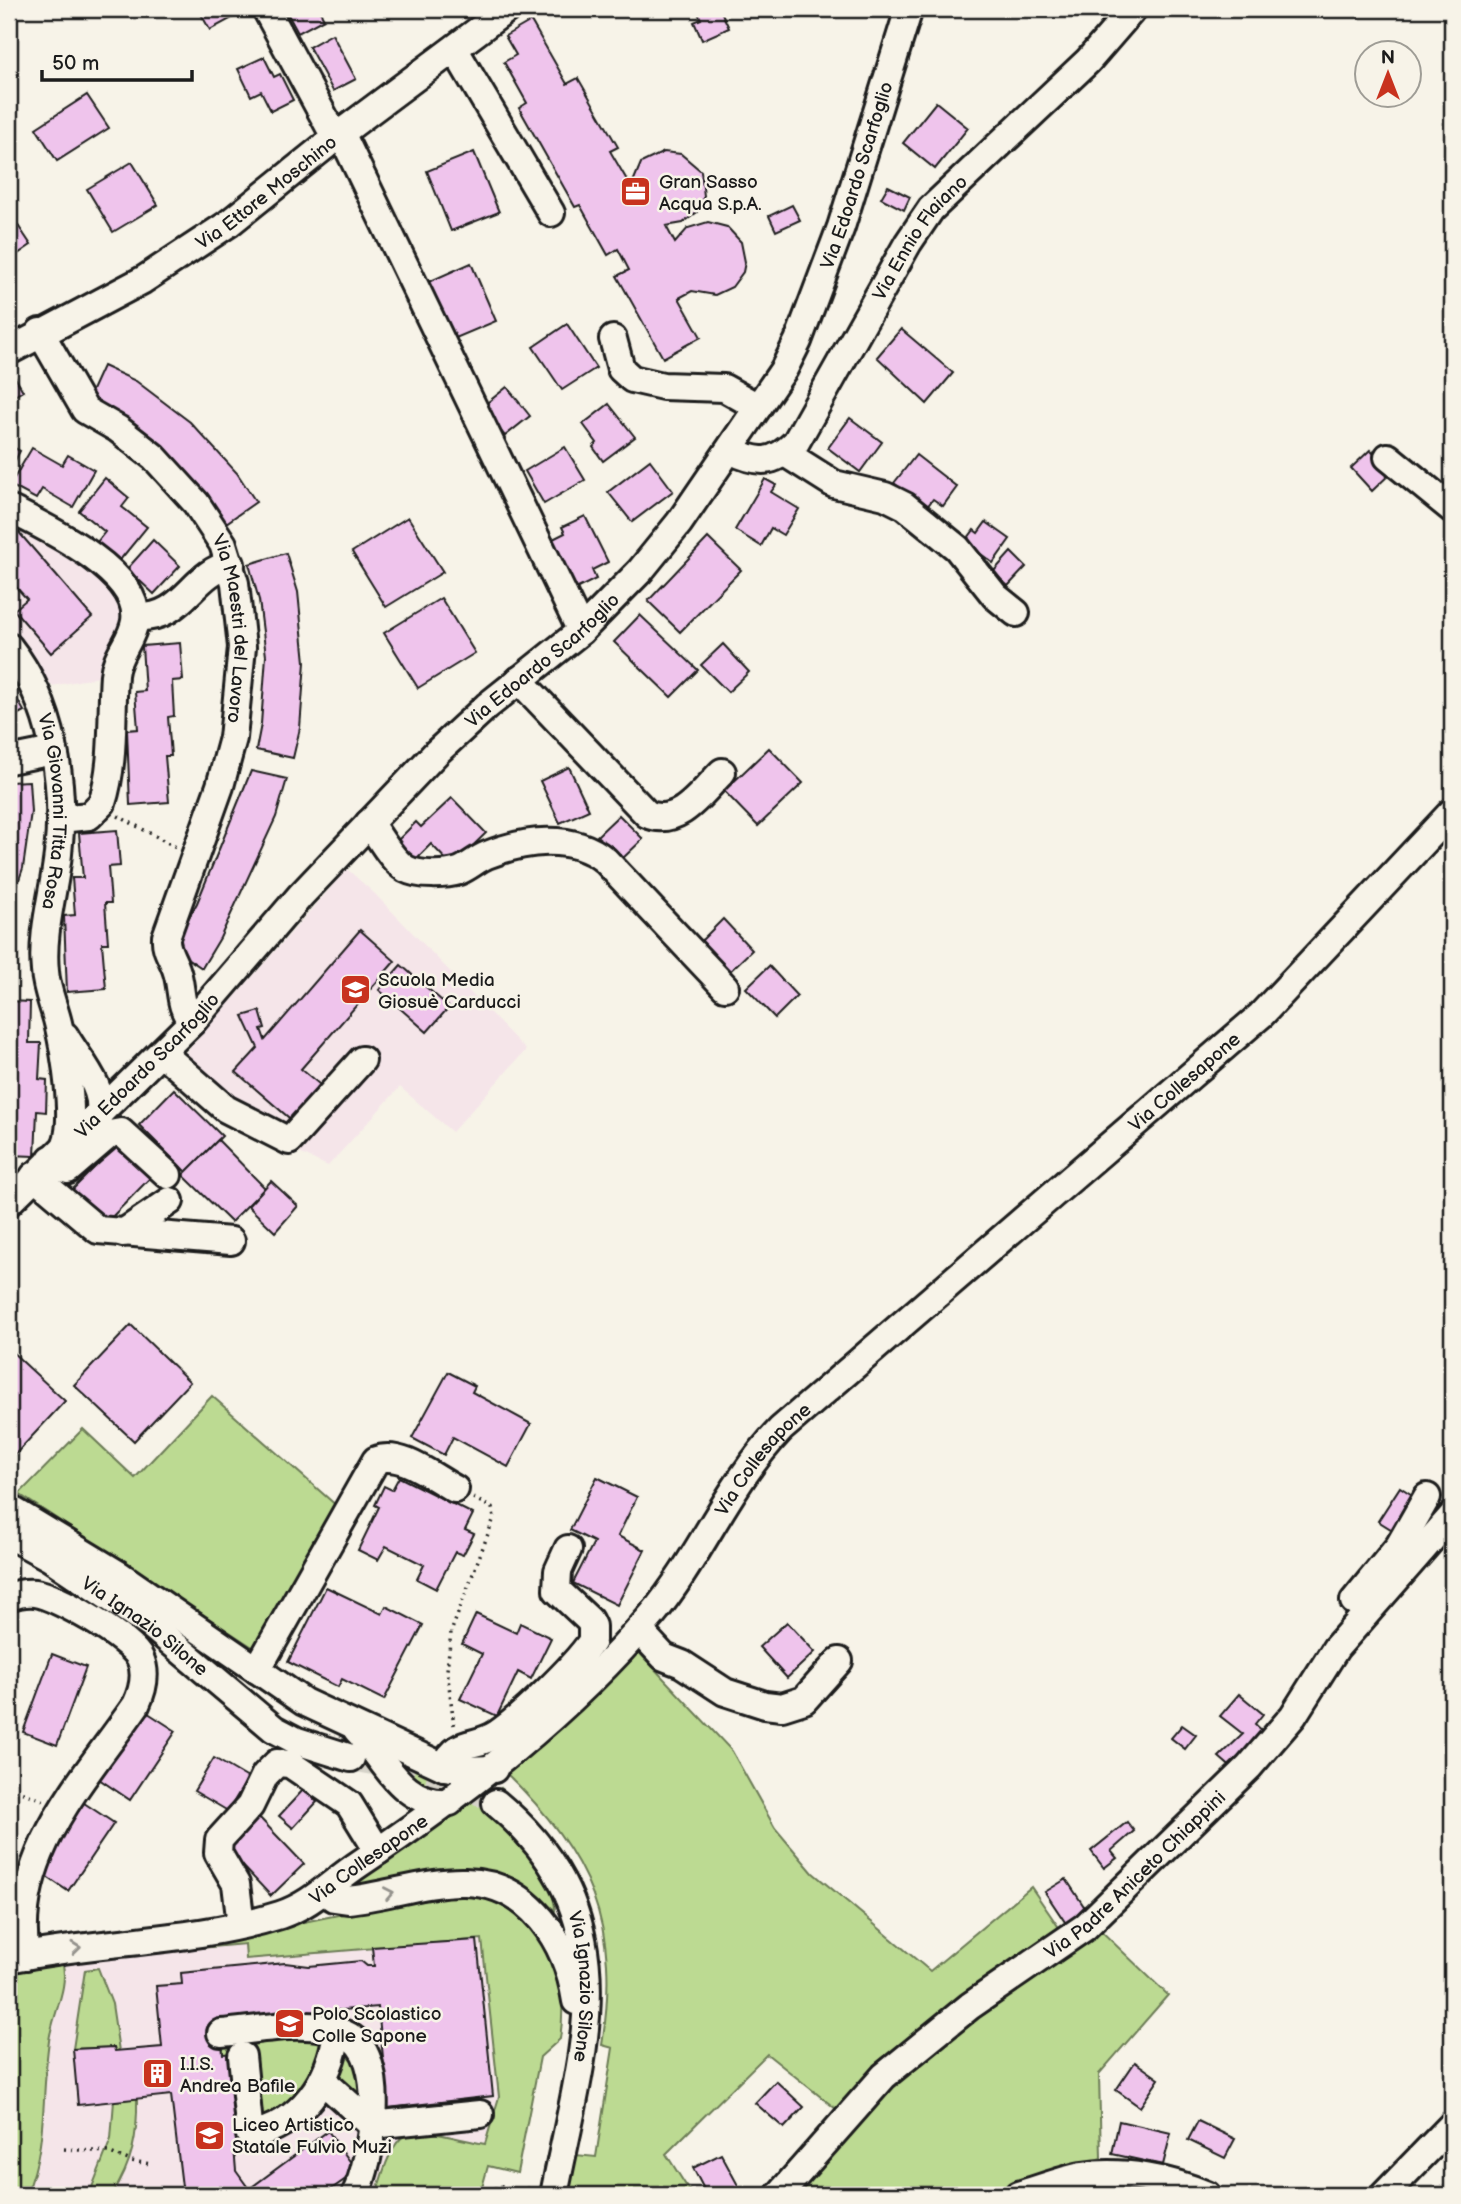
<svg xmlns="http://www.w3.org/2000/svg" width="1461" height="2204" font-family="'Balsamiq Sans',sans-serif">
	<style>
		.built { fill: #f5e5e9 }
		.green { fill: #bcda92; stroke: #6c7b57; stroke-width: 2 }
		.building { fill: #efc4ec; stroke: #1c1c1c; stroke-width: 2 }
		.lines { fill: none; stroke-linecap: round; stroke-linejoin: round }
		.minor-tunnel { stroke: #d6d3c9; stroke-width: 26; stroke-dasharray: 26 13; stroke-linecap: butt }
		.minor-casing { stroke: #1c1c1c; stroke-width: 32 }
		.path { stroke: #1c1c1c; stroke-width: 3.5; stroke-dasharray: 2 5; stroke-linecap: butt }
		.minor { stroke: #f7f3e8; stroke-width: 26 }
		.oneway { stroke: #94928c }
		.labels { text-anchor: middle; stroke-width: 5; stroke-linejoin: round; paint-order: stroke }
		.street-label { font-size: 19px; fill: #1c1c1c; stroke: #f7f3e8 }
		.poi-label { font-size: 19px; fill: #1c1c1c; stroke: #f7f3e8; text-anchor: start }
	</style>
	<rect width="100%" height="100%" fill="#f7f3e8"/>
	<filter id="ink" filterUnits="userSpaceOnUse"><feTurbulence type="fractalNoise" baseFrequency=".0143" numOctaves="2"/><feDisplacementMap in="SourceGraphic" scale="14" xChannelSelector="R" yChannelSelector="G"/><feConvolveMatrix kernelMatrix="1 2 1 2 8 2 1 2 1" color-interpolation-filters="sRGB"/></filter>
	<g filter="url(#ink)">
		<g class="built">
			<path d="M9 520 46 539 113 589 128 613 104 676 52 686 9 625Z"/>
			<path d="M347 869 375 894 526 1050 452 1132 400 1087 328 1166 204 1110 167 1074Z"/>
			<path d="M481 1895 517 2173 488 2166 480 2195H9V2094L60 1955 246 1934 446 1896Z"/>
		</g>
		<g class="green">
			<path d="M212 1396 338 1507 257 1650 19 1494 83 1429 135 1478Z"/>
			<path d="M633 1646 732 1751 775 1828 813 1873 930 1971 1031 1887 1071 1945 1096 1926 1168 1995 1099 2074 1101 2158 991 2195H787L851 2121 767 2054 666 2154 692 2195H569L576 2155 596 2157 613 2048 602 2045C621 1925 591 1855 505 1772Z"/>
			<path d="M384 1744 434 1771 431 1787 420 1791Z"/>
			<path d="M501 1788 503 1790 487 1811C510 1834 555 1877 555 1910L518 1884 350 1886 437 1827 483 1790 490 1798Z"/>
			<path d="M471 1893C542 1915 571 1965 560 2039L540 2057 517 2173 488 2166 480 2195H376C400 2109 412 2131 485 2144L499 2097 482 1939 246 1959 245 1944 201 1948V1943L343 1914Z"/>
			<path d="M62 1961C70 1987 52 2015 49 2041 41 2094 48 2145 26 2195H9V1967Z"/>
			<path d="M98 1968 112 2004 119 2051H115L114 2047 73 2049 85 1970Z"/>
			<path d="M330 2037 313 2084 263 2125 223 2054 222 2040Z"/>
			<path d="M350 2045 358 2057 361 2098 334 2072Z"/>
			<path d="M137 2098C138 2136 132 2163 112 2195H89L111 2139 114 2101Z"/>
		</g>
		<g class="building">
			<path d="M198 9H246L247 10 210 30Z"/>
			<path d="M285 9H319L324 19 298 33Z"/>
			<path d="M696 9H720L729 28 702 40 694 22 701 19Z"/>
			<path d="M531 21 567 84 578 78 618 147 610 151 631 187 641 163 664 152 681 154 701 171 704 196 697 212 683 223 666 226 675 243 688 228 708 222 727 227 741 242 745 262 743 272 732 287 715 295 692 291 679 298 701 337 663 358 617 276 629 270 618 249 608 255 580 205 575 207 519 108 527 103 504 62 516 55 505 36Z"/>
			<path d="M332 34 356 79 333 91 309 47Z"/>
			<path d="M264 57 274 77 280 74 293 100 271 111 261 91 251 96 238 69Z"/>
			<path d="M87 95 109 128 57 161 36 128Z"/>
			<path d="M936 102 968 128 935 169 903 143Z"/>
			<path d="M474 152 499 212 451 231 427 171Z"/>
			<path d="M132 162 158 205 113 232 87 189Z"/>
			<path d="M888 186 910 197 904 210 881 198Z"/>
			<path d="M792 205 800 220 776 231 769 216Z"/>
			<path d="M9 212 31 245 9 260Z"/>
			<path d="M471 263 496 321 451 340 426 283Z"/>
			<path d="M567 324 596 368 562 390 533 347Z"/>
			<path d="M901 329 953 373 927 404 877 357Z"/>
			<path d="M103 366 136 381 190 422 237 473 256 502 226 523 207 496 166 452 88 399Z"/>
			<path d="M9 367 23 391 9 399Z"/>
			<path d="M507 387 530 416 505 436 482 407Z"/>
			<path d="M609 404 635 437 603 461 593 447 597 443 583 424Z"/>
			<path d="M850 418 882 442 860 472 828 448Z"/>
			<path d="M9 445 20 451 9 472Z"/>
			<path d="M565 447 585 480 544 504 525 471Z"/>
			<path d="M32 448 62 465 68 455 94 470 73 507 42 489 36 499 10 485Z"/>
			<path d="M1370 450 1392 472 1372 491 1351 468Z"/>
			<path d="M916 455 957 487 943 506 933 499 926 508 894 483Z"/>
			<path d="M650 460 673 491 632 522 608 492Z"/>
			<path d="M105 478 129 498 122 507 147 527 120 560 97 542 105 532 79 511Z"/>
			<path d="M765 479 776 485 771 492 799 509 783 535 771 528 761 546 735 530Z"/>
			<path d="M585 516 608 562 592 570 596 579 574 590 549 541 565 533 562 527Z"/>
			<path d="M408 517 443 572 386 607 352 552Z"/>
			<path d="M10 522 92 617 51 653 14 610 27 599 15 586 9 591Z"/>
			<path d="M986 522 1010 539 993 563 965 542 974 530 978 533Z"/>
			<path d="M708 538 741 570 680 632 648 601Z"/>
			<path d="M153 540 180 566 154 594 127 569Z"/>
			<path d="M1011 552 1026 567 1008 586 993 572Z"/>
			<path d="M286 553 298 592 305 662 300 728 293 758 256 750 261 724 266 656 259 600 249 564Z"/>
			<path d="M441 598 475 653 418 688 384 633Z"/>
			<path d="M640 615 698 670 671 697 614 642Z"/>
			<path d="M180 643 183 680 172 681 174 716 168 717 171 756H165L169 802 130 805 127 730 138 729 135 692 145 691 142 646Z"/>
			<path d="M723 644 749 672 728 692 701 665Z"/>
			<path d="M9 685 24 711 9 719Z"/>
			<path d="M769 748 803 783 758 826 724 791Z"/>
			<path d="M569 767 589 810 560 823 540 781Z"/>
			<path d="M251 771 287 779 276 817 220 938 202 968 172 948 197 903Z"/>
			<path d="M29 781 31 812 23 868 9 909V782Z"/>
			<path d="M452 798 486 833 452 866 431 844 414 861 396 842 416 822 421 827Z"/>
			<path d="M619 815 643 839 621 860 597 836Z"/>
			<path d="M117 830 120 866 108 867 111 903H105L108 943H102L106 989 67 992 64 916 75 915 72 878H83L79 833Z"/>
			<path d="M723 919 752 950 728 973 699 943Z"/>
			<path d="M360 930 395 961 301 1069 325 1089 295 1123 236 1072 258 1048 243 1016 260 1011 265 1028 261 1029 265 1040Z"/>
			<path d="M401 965 449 1007 427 1032 379 990Z"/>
			<path d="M769 966 797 996 775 1018 746 988Z"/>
			<path d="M9 1001 30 1002 29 1043H41L39 1079 47 1080 46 1112 37 1111 35 1156 9 1155Z"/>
			<path d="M174 1089 222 1136 186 1172 139 1125Z"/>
			<path d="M218 1140 265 1188 231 1222 183 1175Z"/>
			<path d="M117 1145 150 1178 104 1225 70 1192Z"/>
			<path d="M271 1181 298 1206 275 1232 248 1206Z"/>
			<path d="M131 1325 190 1382 134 1441 74 1385Z"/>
			<path d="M10 1350 65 1401 9 1461V1351Z"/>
			<path d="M448 1372 475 1386 472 1392 531 1424 508 1467 453 1437 444 1455 412 1438Z"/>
			<path d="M399 1477 473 1514 465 1530 474 1534 463 1555 455 1552 436 1589 417 1579 424 1565 386 1546 378 1560 358 1550 379 1507 375 1505 384 1486 392 1490Z"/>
			<path d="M597 1477 637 1497 618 1536 645 1550 617 1605 573 1583 594 1542 570 1530Z"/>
			<path d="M1400 1487 1420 1500 1399 1534 1378 1521Z"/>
			<path d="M326 1587 382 1614 386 1606 423 1625 384 1700 342 1679 338 1687 288 1662Z"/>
			<path d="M476 1614 516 1633 520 1623 551 1638 531 1679 518 1672 497 1716 460 1699 482 1654 462 1644Z"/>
			<path d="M787 1622 815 1652 787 1678 759 1647Z"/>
			<path d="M52 1654 86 1667 57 1745 23 1732Z"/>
			<path d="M1239 1694 1263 1714 1255 1724 1265 1733 1234 1770 1219 1757 1243 1734 1220 1716Z"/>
			<path d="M145 1711 176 1731 130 1800 99 1779Z"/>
			<path d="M1182 1725 1196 1735 1185 1749 1171 1738Z"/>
			<path d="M214 1758 248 1778 228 1811 194 1791Z"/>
			<path d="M304 1789 317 1802 293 1828 279 1816Z"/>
			<path d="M84 1803 114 1823 68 1891 38 1871Z"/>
			<path d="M257 1815 304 1864 271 1896 224 1846Z"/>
			<path d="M1127 1822 1134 1831 1111 1851 1117 1858 1104 1868 1091 1851Z"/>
			<path d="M1066 1879 1091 1917 1071 1931 1045 1892Z"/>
			<path d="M477 1940 493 2096 388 2108 378 2007 220 2020 223 2054 236 2053 246 2146 234 2147 236 2171 249 2189 241 2195H183L171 2095 78 2105 73 2049 114 2047 115 2051 162 2047 156 1986 182 1984 181 1973 285 1963 309 1966 361 1961 367 1966H374L372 1947Z"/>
			<path d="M1135 2062 1159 2079 1140 2107 1116 2090Z"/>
			<path d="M776 2081 804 2107 784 2128 755 2103Z"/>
			<path d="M1119 2121 1171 2133 1163 2165 1112 2154Z"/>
			<path d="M1198 2121 1235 2139 1225 2158 1188 2140Z"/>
			<path d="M328 2131 357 2171 323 2195H241Z"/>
			<path d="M721 2154 740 2189 728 2195H707L693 2168Z"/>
		</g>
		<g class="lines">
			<path class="minor-tunnel" d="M351 1758C401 1767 454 1772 496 1803"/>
			<defs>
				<g id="minor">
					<path d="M266 9 335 137"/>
					<path d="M455 50 551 213"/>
					<path d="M341 133 581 631"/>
					<path id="s1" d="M40 332 85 410 118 429 154 457 196 503 223 544 235 583 242 647 233 738 220 786 166 937C165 950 172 957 176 969 183 988 178 1005 192 1022"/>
					<path d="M613 339 621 369 632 379 663 386 724 388 758 407"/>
					<path id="s2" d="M9 351 143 280 228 224 341 133 507 9"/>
					<path id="s3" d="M730 450C758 464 773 465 796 442L908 243 931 209 1088 61 1133 9"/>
					<path d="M785 453 834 484 885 496 905 506 957 548 995 596 1016 613"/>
					<path d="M1388 457 1452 509"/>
					<path d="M9 509C45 527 142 572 135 621 132 641 116 654 114 675 111 717 115 763 102 803L89 816 60 819"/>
					<path d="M136 617C184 620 191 573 231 564"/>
					<path id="s4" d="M9 647C53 703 66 784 58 854 54 892 41 933 45 971 46 989 54 1006 58 1023 65 1051 76 1118 66 1144"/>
					<path d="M519 680 647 814C679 828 702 792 722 772"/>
					<path d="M9 760 53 751"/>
					<path d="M369 823C380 837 391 860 406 869 419 876 446 875 459 871 469 867 477 859 487 855 524 840 572 833 605 860L725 987"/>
					<path d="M65 1036C77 1058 107 1089 99 1115"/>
					<path d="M162 1053 226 1109 289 1141 362 1060"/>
					<path d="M51 1159 61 1168 68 1170 110 1134 121 1132 168 1175"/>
					<path d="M34 1176 98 1230 231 1241"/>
					<path id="s5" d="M9 1202 192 1022 301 895 437 752 487 706 581 631 640 571 679 523 784 369 798 341 841 227 909 9"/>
					<path d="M123 1233 170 1201"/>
					<path d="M9 1508 118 1574 304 1702 444 1767 465 1770 494 1769"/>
					<path id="s6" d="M9 1535 49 1557 152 1626 274 1729 297 1741 351 1758"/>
					<path d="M9 1597C17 1594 26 1592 35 1593 57 1596 130 1638 140 1658 147 1673 143 1690 136 1705 84 1780 10 1856 26 1956"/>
					<path d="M1354 1601 1399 1546 1427 1497"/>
					<path d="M639 1630 664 1657 682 1664 725 1692 765 1705 782 1707 804 1700 839 1661"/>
					<path d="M257 1670 376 1460C401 1450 434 1478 455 1489"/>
					<path d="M357 1730C385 1759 402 1807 450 1802"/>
					<path d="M444 1767C458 1737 474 1749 497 1734 523 1716 574 1667 592 1641V1626L589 1620 557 1590 558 1571 568 1549"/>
					<path id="s7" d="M496 1803C632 1916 583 2047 554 2195"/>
					<path d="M324 1891 334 1898 348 1900C387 1896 426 1881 465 1882 531 1883 567 1943 576 2001"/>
					<path d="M241 1925 236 1884 218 1853 219 1840 250 1806 265 1775 277 1763 290 1764 349 1804 378 1851"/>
					<path id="s8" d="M9 1959C98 1940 191 1943 280 1915 311 1905 332 1882 359 1864 466 1792 568 1714 652 1615 701 1556 728 1484 781 1429L1261 1015 1452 812"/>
					<path d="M221 2033C259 2030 309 2018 345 2034 391 2053 372 2161 355 2195"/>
					<path d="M242 2056 250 2135C301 2125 331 2080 337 2031"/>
					<path d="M323 2081 372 2125 480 2114"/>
					<path id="s9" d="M779 2195 884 2076 970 2006 1085 1927 1249 1767 1293 1716 1336 1648 1452 1516"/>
					<path d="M1018 2195C1039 2189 1061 2180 1082 2176 1122 2170 1171 2179 1207 2195"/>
					<path d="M1384 2195 1452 2125"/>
				</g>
			</defs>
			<use href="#minor" class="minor-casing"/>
			<g class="path">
				<path d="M118 816 176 847"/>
				<path d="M454 1725 447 1670 451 1632 494 1518 492 1508 473 1498"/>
				<path d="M9 1788 43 1800"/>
				<path d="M64 2149 108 2152 131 2161 151 2164"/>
				<path d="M494 2195 497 2185 518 2190"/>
				<path d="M518 2195V2190L531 2188"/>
			</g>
			<use href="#minor" class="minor"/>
		</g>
		<defs><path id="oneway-chevron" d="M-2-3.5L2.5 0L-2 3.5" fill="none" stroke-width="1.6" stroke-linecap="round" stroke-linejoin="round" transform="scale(1.75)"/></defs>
		<g class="oneway">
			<use href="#oneway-chevron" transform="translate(389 1893) rotate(-11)"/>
			<use href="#oneway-chevron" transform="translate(76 1948) rotate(-6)"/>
		</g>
	</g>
	<defs>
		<symbol id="office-square" viewBox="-11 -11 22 22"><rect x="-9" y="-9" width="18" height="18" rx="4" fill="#c8321e" stroke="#f7f3e8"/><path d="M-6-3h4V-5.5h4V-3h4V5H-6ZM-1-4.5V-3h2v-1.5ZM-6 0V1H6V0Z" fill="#fff"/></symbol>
		<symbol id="school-square" viewBox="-11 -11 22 22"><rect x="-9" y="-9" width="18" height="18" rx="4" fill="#c8321e" stroke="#f7f3e8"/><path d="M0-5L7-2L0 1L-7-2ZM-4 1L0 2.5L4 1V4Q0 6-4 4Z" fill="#fff"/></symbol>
		<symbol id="building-square" viewBox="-11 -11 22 22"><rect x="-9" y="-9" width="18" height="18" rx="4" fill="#c8321e" stroke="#f7f3e8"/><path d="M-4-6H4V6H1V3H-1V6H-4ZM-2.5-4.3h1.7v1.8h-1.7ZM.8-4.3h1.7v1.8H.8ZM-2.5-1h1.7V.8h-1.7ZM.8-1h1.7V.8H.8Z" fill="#fff"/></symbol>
	</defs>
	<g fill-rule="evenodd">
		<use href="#office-square" x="618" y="174" width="35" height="35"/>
		<use href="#school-square" x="338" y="972" width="35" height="35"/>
		<use href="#school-square" x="272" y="2006" width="35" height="35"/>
		<use href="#building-square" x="140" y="2056" width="35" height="35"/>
		<use href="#school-square" x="192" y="2118" width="35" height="35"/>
	</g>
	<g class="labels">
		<g class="street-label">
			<text dy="7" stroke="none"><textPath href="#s5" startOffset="1349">Via Edoardo Scarfoglio</textPath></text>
			<text dy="7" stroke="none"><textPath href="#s2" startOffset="303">Via Ettore Moschino</textPath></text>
			<text dy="7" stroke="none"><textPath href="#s3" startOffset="313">Via Ennio Flaiano</textPath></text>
			<text dy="7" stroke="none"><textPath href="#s1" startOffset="371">Via Maestri del Lavoro</textPath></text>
			<text dy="7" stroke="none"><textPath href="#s5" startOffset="761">Via Edoardo Scarfoglio</textPath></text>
			<text dy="7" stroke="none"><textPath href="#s4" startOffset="175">Via Giovanni Titta Rosa</textPath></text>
			<text dy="7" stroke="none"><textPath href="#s5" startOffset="194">Via Edoardo Scarfoglio</textPath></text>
			<text dy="7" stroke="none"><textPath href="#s8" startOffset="1514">Via Collesapone</textPath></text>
			<text dy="7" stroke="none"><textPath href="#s8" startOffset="947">Via Collesapone</textPath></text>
			<text dy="7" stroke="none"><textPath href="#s6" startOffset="164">Via Ignazio Silone</textPath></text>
			<text dy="7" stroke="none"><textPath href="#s8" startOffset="380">Via Collesapone</textPath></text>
			<text dy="7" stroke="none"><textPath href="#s9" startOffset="481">Via Padre Aniceto Chiappini</textPath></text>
			<text dy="7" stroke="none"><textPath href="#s7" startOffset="212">Via Ignazio Silone</textPath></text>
		</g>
		<g class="poi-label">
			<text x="659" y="188">Gran Sasso<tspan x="659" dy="22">Acqua S.p.A.</tspan></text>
			<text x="378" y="986">Scuola Media<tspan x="378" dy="22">Giosuè Carducci</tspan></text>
			<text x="312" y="2020">Polo Scolastico<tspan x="312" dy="22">Colle Sapone</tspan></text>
			<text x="180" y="2070">I.I.S.<tspan x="180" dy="22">Andrea Bafile</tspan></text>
			<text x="232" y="2131">Liceo Artistico<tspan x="232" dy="22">Statale Fulvio Muzi</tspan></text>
		</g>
	</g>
	<rect width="1461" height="2204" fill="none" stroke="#f7f3e8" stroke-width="35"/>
	<rect x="18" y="18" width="1426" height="2169" fill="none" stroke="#1c1c1c" stroke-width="2.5" filter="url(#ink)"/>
	<g transform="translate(1388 74)"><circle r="33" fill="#f7f3e8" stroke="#9f9d96" stroke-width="2"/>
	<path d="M0-5L12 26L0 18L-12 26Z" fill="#c8321e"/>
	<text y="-10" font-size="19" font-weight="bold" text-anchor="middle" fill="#1c1c1c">N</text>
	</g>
	<path d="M42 70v10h150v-10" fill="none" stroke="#1c1c1c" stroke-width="3.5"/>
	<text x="52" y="70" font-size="21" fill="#1c1c1c" stroke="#f7f3e8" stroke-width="5" paint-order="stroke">50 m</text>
</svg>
